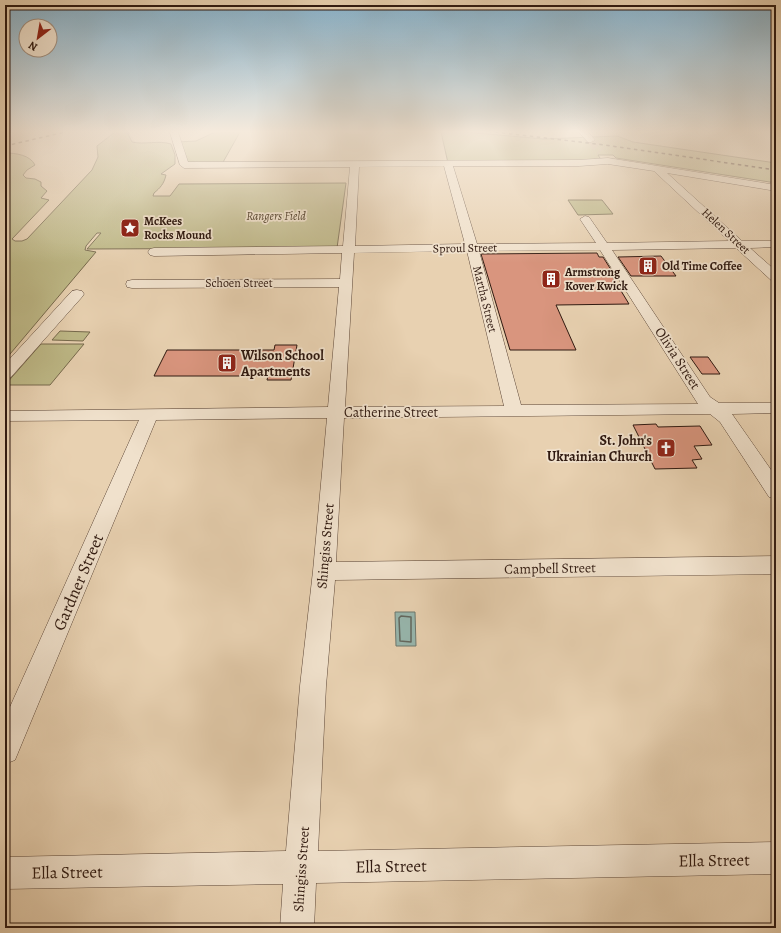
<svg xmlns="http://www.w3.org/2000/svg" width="781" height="933" font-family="Alegreya,serif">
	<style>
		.green { fill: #beb987; stroke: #76694c }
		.water { fill: #97b7ae; stroke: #6d786f }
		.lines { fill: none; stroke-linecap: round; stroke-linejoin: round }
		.shore { stroke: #63685f; stroke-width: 1.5 }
		.building { fill: #d9957e; stroke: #2f1910 }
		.minor-tunnel { stroke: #c3ac91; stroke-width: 9; stroke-dasharray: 9 4.5; stroke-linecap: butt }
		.minor-casing { stroke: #5d4738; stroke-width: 1 }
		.minor { fill: #f0e1cc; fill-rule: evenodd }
		.rail { stroke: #2f1910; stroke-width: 1.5; stroke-dasharray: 3.5 3.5; stroke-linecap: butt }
		.labels { text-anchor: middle; stroke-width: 3.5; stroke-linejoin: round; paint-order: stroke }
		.far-park-label { font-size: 12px; font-style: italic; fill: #5a4934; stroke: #f0e1cc }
		.far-poi-label { font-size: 12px; font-weight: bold; fill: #2f1910; stroke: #f0e1cc; text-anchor: start }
		.far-street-label { font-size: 12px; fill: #2f1910; stroke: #f0e1cc }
		.poi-label { font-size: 14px; font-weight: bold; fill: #2f1910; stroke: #f0e1cc; text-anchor: start }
		.street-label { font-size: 14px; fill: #2f1910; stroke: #f0e1cc }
		.near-street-label { font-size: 17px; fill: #2f1910; stroke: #f0e1cc }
	</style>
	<rect width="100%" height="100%" fill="#e8d1b1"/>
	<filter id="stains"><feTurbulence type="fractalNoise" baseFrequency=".005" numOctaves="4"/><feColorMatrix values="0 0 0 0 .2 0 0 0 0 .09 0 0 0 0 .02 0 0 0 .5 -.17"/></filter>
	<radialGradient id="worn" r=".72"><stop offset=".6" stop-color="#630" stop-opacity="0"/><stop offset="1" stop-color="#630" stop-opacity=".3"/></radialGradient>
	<g class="green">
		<path d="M115 132H127L132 142C145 145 158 140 171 144L175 155V164L161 174 166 175C164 184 160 188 154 193L153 196H170L179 184 346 183 337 248 87 249 101 233H97L86 246 85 250 96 252 5 360V187L8 185 7 182 5 181V153C16 153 30 155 35 165L27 170 23 175 26 178 35 179 41 182V186L47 191 41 198 49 200 12 239 15 241H22L27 239 92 170 98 157 97 146Z"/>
		<path d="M240 132 222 164H186L178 142 196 141 213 133Z"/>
		<path d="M441 132H465L544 139 617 136 633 142 776 163V183L616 158 613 155H598L602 161 448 163Z"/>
		<path d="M568 200H602L613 214 578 215Z"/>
		<path d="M60 331 90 332 83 341 52 340Z"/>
		<path d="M41 344H84L50 385H5Z"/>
	</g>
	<path class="water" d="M395 612H415L416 646H396Z"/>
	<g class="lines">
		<path class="shore" d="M401 616 411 617V642L400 641 399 618Z"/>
	</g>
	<g class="building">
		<path d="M597 253 599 257H603L615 276H612L629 304 556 305 576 350H510L481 254Z"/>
		<path d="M661 256 676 276H631L618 257Z"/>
		<path d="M275 345H297L291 380H267L268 376H154L167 350H274Z"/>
		<path d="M690 357H708L720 374H702Z"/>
		<path d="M656 424 658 427 700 426 712 445 694 446 702 459 692 460 697 468 655 469 633 425Z"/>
	</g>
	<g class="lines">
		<path class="minor-tunnel" d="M591 140 601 151"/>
		<defs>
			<g id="minor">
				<path d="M170 132H178L188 162 579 160 608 158 776 185V191L667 173 742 241H776V247L750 248 776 271V282L772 281 736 248 612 250 710 397 719 403H776V413L732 414 776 477V499L769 497 720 422 710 414 344 418 336 562 776 556V574L335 580 326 686 318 851 776 842V874L316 883 314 928H280L283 884 5 889V857L286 851 300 686 313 571 327 418 156 420 15 760 5 764V718L139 420 5 421V411L328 407 339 287 132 288 127 287 126 284 127 281 132 280 340 279 342 253 154 256 150 255 148 252 150 249 154 248 343 246 350 167 184 168 180 165ZM608 164 654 171 729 241 607 243 589 217 585 216 580 219 596 243 477 244 453 166H579ZM444 166 465 244 355 246 359 167ZM600 250 698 404 521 405 479 251ZM467 251 504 406 345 407 354 253Z"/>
				<path d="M579 132H588L595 140 591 142H588Z"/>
				<path d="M77 290 82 291 84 294 82 297 11 377 5 379V364L72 291Z"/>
			</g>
		</defs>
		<use href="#minor" class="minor-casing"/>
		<use href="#minor" class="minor"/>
		<g class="rail">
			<path d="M495 132 605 145 776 170"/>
			<path d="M5 146 65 132"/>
		</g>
	</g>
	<linearGradient id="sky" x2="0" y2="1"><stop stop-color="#87b5d1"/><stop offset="0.5" stop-color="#f5eadc"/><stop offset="1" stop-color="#f5eadc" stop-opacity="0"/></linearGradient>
	<rect width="781" height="263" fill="url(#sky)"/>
	<defs>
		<symbol id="sight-square" viewBox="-11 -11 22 22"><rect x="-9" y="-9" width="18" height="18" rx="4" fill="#8f2418" stroke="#f0e1cc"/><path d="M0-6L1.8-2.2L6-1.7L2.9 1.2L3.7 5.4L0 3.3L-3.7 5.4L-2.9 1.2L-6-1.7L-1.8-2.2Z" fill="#fff"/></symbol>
		<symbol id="building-square" viewBox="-11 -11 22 22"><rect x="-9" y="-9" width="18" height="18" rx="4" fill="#8f2418" stroke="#f0e1cc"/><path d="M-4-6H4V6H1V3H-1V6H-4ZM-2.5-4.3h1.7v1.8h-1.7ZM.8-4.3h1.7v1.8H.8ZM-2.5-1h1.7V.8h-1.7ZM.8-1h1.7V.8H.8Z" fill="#fff"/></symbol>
		<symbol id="church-square" viewBox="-11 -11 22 22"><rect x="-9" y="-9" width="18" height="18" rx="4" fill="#8f2418" stroke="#f0e1cc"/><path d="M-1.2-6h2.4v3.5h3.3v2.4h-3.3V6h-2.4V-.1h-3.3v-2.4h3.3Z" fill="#fff"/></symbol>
	</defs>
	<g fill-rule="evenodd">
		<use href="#sight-square" x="119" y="217" width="22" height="22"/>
		<use href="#building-square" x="637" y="255" width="22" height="22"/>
		<use href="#building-square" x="540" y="268" width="22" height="22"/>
		<use href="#building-square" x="216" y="352" width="22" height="22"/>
		<use href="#church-square" x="655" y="437" width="22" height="22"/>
	</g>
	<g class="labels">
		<g class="far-park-label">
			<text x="276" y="220">Rangers Field</text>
		</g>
		<g class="far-poi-label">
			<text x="144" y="225">McKees<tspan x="144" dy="14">Rocks Mound</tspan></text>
			<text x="662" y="270">Old Time Coffee</text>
			<text x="565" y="276">Armstrong<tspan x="565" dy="14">Kover Kwick</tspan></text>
		</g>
		<g class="far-street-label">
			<text transform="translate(726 231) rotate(43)" y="4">Helen Street</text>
			<text transform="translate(465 248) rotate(-1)" y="4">Sproul Street</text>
			<text x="239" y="287">Schoen Street</text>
			<text transform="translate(485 299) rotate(76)" y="4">Martha Street</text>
		</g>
		<g class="poi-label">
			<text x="241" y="360">Wilson School<tspan x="241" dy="16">Apartments</tspan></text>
			<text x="652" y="445" text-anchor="end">St. John's<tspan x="652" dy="16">Ukrainian Church</tspan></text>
		</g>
		<g class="street-label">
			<text transform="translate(678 358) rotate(57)" y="5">Olivia Street</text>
			<text x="391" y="417">Catherine Street</text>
			<text transform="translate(325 546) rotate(-85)" y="5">Shingiss Street</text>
			<text transform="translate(550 568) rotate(-1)" y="5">Campbell Street</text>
			<text transform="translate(301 869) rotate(-86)" y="5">Shingiss Street</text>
		</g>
		<g class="near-street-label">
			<text transform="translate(78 582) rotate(-67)" y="6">Gardner Street</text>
			<text transform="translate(714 860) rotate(-1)" y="6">Ella Street</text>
			<text transform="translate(391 866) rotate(-1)" y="6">Ella Street</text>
			<text transform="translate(67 872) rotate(-1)" y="6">Ella Street</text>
		</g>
	</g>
	<rect width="781" height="933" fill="none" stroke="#e8d1b1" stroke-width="20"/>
	<rect x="6" y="6" width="769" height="921" fill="none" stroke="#2f1910" stroke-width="2"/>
	<rect x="10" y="10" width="761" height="913" fill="none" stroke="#2f1910"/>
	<g transform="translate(38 38) rotate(211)"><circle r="19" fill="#f0e1cc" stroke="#a39181"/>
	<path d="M0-3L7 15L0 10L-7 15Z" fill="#8f2418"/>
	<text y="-6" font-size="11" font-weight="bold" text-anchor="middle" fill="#2f1910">N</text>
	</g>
	<rect width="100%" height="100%" filter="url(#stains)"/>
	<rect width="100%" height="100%" fill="url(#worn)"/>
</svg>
